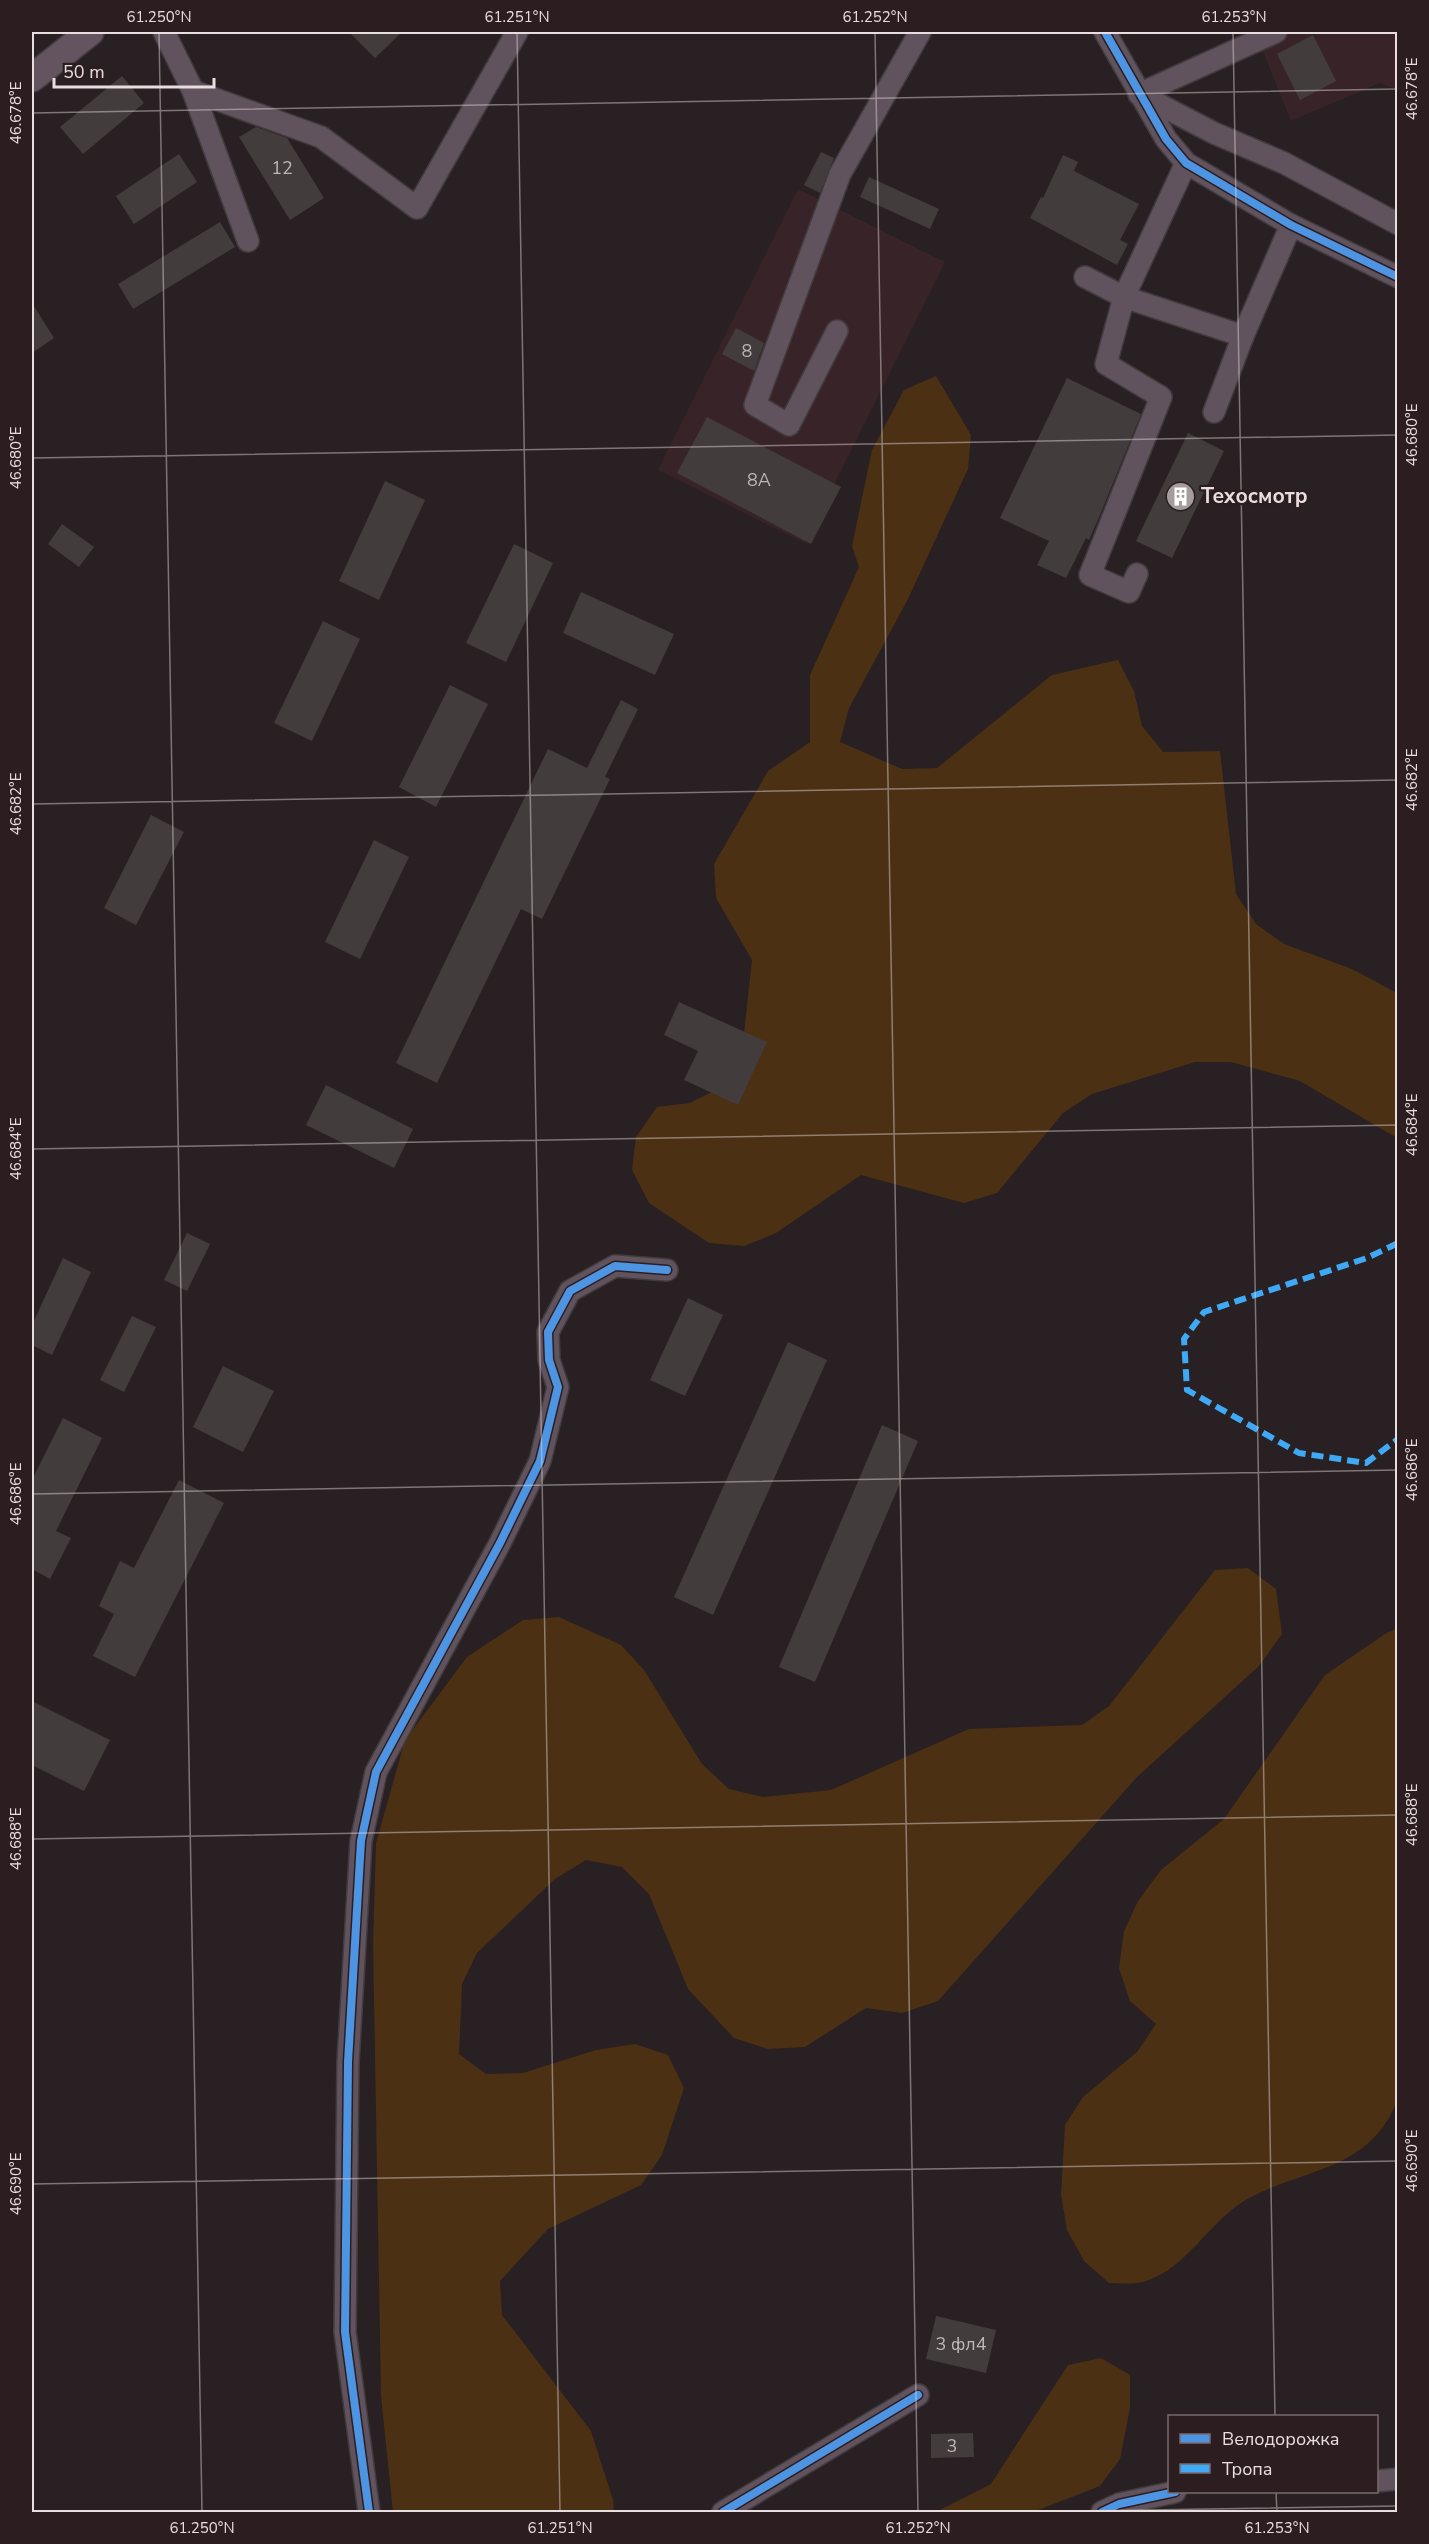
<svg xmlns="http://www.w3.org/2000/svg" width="1429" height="2544" font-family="'Nunito Sans',sans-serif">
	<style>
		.built { fill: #382428 }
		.green { fill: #4b3014 }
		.building { fill: #433c3c }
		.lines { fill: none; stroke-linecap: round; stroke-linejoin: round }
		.minor-casing { stroke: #423b3d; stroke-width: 24 }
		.major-casing { stroke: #423b3d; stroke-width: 30 }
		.minor { stroke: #60535d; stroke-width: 21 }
		.major { stroke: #64545f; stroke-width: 27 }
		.quiet { stroke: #3fa9f5; stroke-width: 6; stroke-dasharray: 12 6; stroke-linecap: butt }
		.cycleway-casing { stroke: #2c1d20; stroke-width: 11 }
		.cycleway { stroke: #4d94e3; stroke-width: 8 }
		.ticks { fill: none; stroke: #e8dee0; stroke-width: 1.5; stroke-opacity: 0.45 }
		.labels { text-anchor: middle; stroke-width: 4.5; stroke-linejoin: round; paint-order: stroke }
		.number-label { font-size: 18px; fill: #bfb6b7 }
		.poi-label { font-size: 21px; font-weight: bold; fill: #e8dee0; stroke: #2c1d20; text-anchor: start }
		.neatline { fill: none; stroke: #e8dee0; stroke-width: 2 }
		.ticks-label { font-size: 15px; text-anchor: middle; fill: #e8dee0 }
	</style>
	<rect width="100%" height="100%" fill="#282022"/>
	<g class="built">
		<path d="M1255 32H1397V90L1380 83 1291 121Z"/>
		<path d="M798 189 945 262 805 543 658 470Z"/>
	</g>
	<g class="green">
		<path d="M936 376 971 435 968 469 908 599 849 708 840 742 902 769 937 768 1052 675 1118 660 1134 691 1142 726 1163 752 1220 751 1236 894 1256 924 1284 944 1352 969 1397 993V1138L1300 1081 1231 1062H1195L1092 1094 1063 1113 997 1193 964 1203 861 1175 776 1233 744 1246 709 1243 649 1203 632 1170 636 1137 657 1107 690 1103 720 1088 741 1061 752 960 716 898 714 864 768 771 810 742V675L859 567 852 546 872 450 904 390Z"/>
		<path d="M1248 1568 1276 1589 1282 1634 1259 1666 1137 1777 938 2001 902 2013 866 2008 805 2047 768 2049 734 2038 688 1989 649 1894 622 1867 586 1860 555 1879 477 1953 462 1984 459 2054 486 2074 523 2073 596 2050 635 2044 668 2055 684 2088 662 2155 641 2185 548 2229 500 2281 502 2315 591 2431 613 2500 614 2512H393L381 2396 373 1943 376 1843 405 1740 467 1657 523 1620 559 1617 621 1645 644 1670 702 1764 729 1789 763 1797 831 1790 969 1729 1082 1725 1109 1706 1215 1570Z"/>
		<path d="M1397 1629V2100C1394 2108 1390 2117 1385 2124 1352 2173 1290 2173 1244 2201 1207 2224 1188 2267 1146 2281 1135 2285 1120 2283 1109 2283L1084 2261 1067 2230 1061 2195 1065 2125 1083 2097 1137 2052 1156 2024 1130 2001 1119 1968 1124 1931 1138 1901 1161 1870 1224 1819 1325 1675 1388 1632Z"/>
		<path d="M1101 2358 1130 2375V2408L1120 2459 1100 2486 1033 2512H936L991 2484 1068 2365Z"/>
	</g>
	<g class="building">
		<path d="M349 32H402L375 58Z"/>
		<path d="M1313 35 1336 81 1300 100 1277 54Z"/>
		<path d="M122 76 144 103 83 154 60 127Z"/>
		<path d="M256 127 287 138 324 198 290 220 239 137Z"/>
		<path d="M821 152 834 158 820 193 804 185Z"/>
		<path d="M179 154 197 182 134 224 116 196Z"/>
		<path d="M1063 155 1078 162 1074 171 1139 204 1120 240 1128 244 1117 265 1030 218 1041 197 1043 198Z"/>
		<path d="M869 177 939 209 930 229 860 197Z"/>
		<path d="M220 222 235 247 133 309 118 284Z"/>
		<path d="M32 303 54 338 32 353Z"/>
		<path d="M736 328 764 343 754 371 722 354Z"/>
		<path d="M1067 378 1141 414 1100 515 1089 540 1086 538 1066 578 1037 565 1049 541 1000 518Z"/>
		<path d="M707 417 841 487 811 544 677 473Z"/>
		<path d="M1188 433 1224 451 1172 558 1136 541Z"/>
		<path d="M385 481 425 500 379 600 339 581Z"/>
		<path d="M62 524 94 547 79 567 48 544Z"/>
		<path d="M514 544 553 563 506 662 466 643Z"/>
		<path d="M581 592 674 634 655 675 563 633Z"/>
		<path d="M323 621 360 639 312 741 274 723Z"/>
		<path d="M450 685 488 704 436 807 399 787Z"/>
		<path d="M621 700 638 709 605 777 610 779 542 919 521 909 437 1083 396 1063 548 749 587 768Z"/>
		<path d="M151 815 184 832 136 925 104 908Z"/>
		<path d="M374 840 409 857 360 959 325 942Z"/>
		<path d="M679 1002 767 1042 738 1105 684 1080 698 1051 664 1035Z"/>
		<path d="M326 1085 413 1129 394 1168 306 1125Z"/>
		<path d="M187 1233 210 1244 187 1291 164 1280Z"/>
		<path d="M63 1258 91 1272 52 1355 32 1345V1325Z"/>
		<path d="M688 1298 723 1315 685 1396 650 1380Z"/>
		<path d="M132 1316 156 1327 124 1392 100 1380Z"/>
		<path d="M788 1342 827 1360 713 1615 674 1597Z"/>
		<path d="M223 1366 274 1391 243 1452 193 1427Z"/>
		<path d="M63 1418 102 1438 56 1531 71 1538 50 1579 32 1569V1480Z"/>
		<path d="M882 1425 918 1441 815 1682 779 1667Z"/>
		<path d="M179 1480 224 1503 135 1677 93 1656 114 1614 99 1606 120 1561 134 1568Z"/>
		<path d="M32 1701 110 1740 84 1791 32 1765Z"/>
		<path d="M936 2316 996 2330 986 2373 926 2359Z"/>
		<path d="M973 2433 974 2457 931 2458V2434Z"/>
	</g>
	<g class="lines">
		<defs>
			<g id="minor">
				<path d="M164 32 193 91 321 137 417 208 517 32"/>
				<path d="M1105 32 1166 139 1186 163 1291 225 1398 277"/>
				<path d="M193 91 248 241"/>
				<path d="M1139 94 1214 133 1284 163 1398 224"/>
				<path d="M1139 94 1276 32"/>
				<path d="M1085 277 1124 297 1186 163"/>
				<path d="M837 331 789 425 755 405 840 174 920 32"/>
				<path d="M1243 336 1291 225"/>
				<path d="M1137 574 1129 592 1090 575 1161 397 1106 364 1124 297 1243 336 1214 412"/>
				<path d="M1376 2481 1398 2479"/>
				<path d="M369 2512 345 2332 348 2062 361 1841 376 1772 500 1543 540 1461 558 1387 549 1360 548 1332 570 1291 615 1266 667 1270"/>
				<path d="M723 2512 918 2395"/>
				<path d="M1102 2512 1119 2504 1175 2492"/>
			</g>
			<path id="major" d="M32 78 90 32"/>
		</defs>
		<use href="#minor" class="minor-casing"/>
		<use href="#major" class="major-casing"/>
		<use href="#minor" class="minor"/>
		<use href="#major" class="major"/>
		<path class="quiet" d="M1398 1243 1367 1258 1204 1312 1184 1339 1187 1390 1299 1453 1366 1463 1398 1439"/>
		<defs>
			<g id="cycleway">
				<path d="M1105 32 1166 139 1186 163 1291 225 1398 277"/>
				<path d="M369 2512 345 2332 348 2062 361 1841 376 1772 500 1543 540 1461 558 1387 549 1360 548 1332 570 1291 615 1266 667 1270"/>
				<path d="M723 2512 918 2395"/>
				<path d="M1102 2512 1119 2504 1175 2492"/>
			</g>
		</defs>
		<use href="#cycleway" class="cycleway-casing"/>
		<use href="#cycleway" class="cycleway"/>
	</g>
	<path class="ticks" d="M159 32 202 2512M517 32 560 2512M875 32 918 2512M1233 32 1275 2416M32 113 1398 89M32 458 1398 435M32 804 1398 780M32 1149 1398 1125M32 1494 1398 1470M32 1839 1398 1815M32 2184 1398 2161M1276 2492 1277 2512M1017 2512 1398 2506"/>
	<defs>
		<symbol id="building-disc" viewBox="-11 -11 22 22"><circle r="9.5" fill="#a59c9e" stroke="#2c1d20"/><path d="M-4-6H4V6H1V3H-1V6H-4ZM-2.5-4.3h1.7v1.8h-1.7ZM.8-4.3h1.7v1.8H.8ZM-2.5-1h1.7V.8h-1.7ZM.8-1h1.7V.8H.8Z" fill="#fff"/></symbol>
	</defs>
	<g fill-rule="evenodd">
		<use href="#building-disc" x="1164" y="480" width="33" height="33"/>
	</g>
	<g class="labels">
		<g class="number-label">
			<text x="282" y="174">12</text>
			<text x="747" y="357">8</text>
			<text x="759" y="486">8А</text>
			<text x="961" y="2350">3 фл4</text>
			<text x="952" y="2452">3</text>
		</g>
		<g class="poi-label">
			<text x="1201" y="503">Техосмотр</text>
		</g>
	</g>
	<rect width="1429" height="2544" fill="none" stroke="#2c1d20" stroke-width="66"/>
	<rect x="1168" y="2415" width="210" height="78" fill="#2c1d20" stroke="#776a6d" stroke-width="1.5"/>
	<rect x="1180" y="2434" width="30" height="9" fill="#4d94e3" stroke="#776a6d" stroke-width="1.5"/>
	<text x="1222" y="2445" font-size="18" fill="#e8dee0">Велодорожка</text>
	<rect x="1180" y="2464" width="30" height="9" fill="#3fa9f5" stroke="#776a6d" stroke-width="1.5"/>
	<text x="1222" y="2475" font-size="18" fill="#e8dee0">Тропа</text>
	<path d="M54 78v9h160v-9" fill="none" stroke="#e8dee0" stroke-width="3"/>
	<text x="63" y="78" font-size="18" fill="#e8dee0" stroke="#2c1d20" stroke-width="4.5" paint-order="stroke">50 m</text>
	<rect x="33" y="33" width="1363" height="2478" class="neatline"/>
	<g class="ticks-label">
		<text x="159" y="22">61.250°N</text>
		<text x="517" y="22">61.251°N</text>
		<text x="875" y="22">61.252°N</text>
		<text x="1234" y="22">61.253°N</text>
		<text transform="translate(1412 89) rotate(-90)" y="5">46.678°E</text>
		<text transform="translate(16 113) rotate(-90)" y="5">46.678°E</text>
		<text transform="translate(1412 435) rotate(-90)" y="5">46.680°E</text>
		<text transform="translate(16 458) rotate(-90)" y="5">46.680°E</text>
		<text transform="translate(1412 780) rotate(-90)" y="5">46.682°E</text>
		<text transform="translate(16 804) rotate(-90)" y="5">46.682°E</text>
		<text transform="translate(1412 1125) rotate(-90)" y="5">46.684°E</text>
		<text transform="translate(16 1149) rotate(-90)" y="5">46.684°E</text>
		<text transform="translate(1412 1470) rotate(-90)" y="5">46.686°E</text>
		<text transform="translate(16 1494) rotate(-90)" y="5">46.686°E</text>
		<text transform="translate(1412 1815) rotate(-90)" y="5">46.688°E</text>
		<text transform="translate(16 1839) rotate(-90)" y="5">46.688°E</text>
		<text transform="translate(1412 2161) rotate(-90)" y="5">46.690°E</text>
		<text transform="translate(16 2184) rotate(-90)" y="5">46.690°E</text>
		<text x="202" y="2533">61.250°N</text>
		<text x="560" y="2533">61.251°N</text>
		<text x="918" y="2533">61.252°N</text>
		<text x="1277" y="2533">61.253°N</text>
	</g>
</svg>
